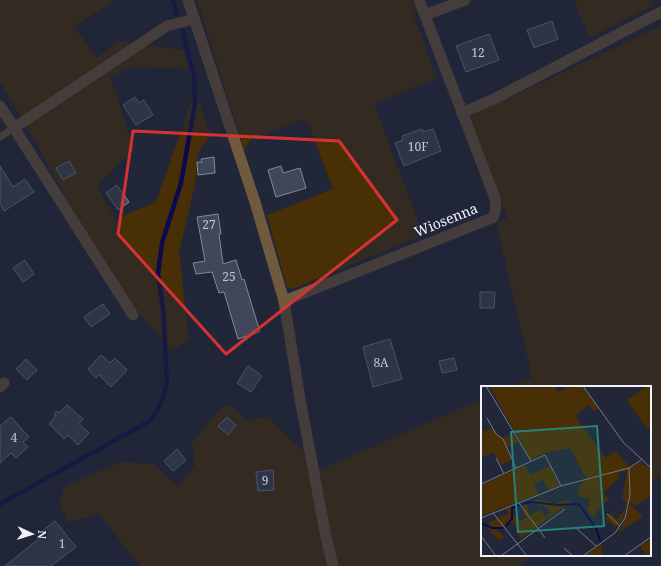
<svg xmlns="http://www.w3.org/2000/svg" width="661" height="566" font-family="'Noto Serif',serif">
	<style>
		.green { fill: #492f06 }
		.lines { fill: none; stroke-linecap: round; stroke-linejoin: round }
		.stream { stroke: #0c0a4b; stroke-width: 4.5 }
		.building { fill: #41475b; stroke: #81879e }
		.service { stroke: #705a3e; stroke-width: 7 }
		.minor { stroke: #705a3e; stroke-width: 11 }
		.marked { fill: none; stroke: #d73233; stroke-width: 3; stroke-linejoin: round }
		.labels { text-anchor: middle; stroke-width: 4; stroke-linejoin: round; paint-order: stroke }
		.number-label { font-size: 12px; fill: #c4c8d4 }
		.street-label { font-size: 14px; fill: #f0f3fd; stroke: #212639 }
		.inset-river { fill: none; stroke: #0c0a4b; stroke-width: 2 }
		.inset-road { fill: none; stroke: #747887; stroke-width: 1 }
		.view { fill: #26827c; fill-opacity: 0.15; stroke: #26827c; stroke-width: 2 }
		.inset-edge { fill: none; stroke: #f0f3fd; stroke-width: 2 }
	</style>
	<rect width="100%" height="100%" fill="#212639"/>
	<g class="green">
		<path d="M0 0H113L111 3 74 26 97 58 118 41 184 50 188 69 134 67 110 76 134 150 97 185 115 219 156 202 195 91 211 135 198 152 195 185 179 252 189 341 171 350 132 305 101 262 33 137 0 81Z"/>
		<path d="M197 0H412L417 13 413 14 437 78 374 104 423 235 293 289 287 287 267 215 333 189 308 123 301 120 250 140 244 150Z"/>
		<path d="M574 0H652L654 5 589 38Z"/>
		<path d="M661 26V476L650 483V387H509L532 377 496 222 507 218 500 196 468 117Z"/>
		<path d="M482 399V555H536L518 566H140L99 514 68 523 59 501 65 487 120 462 154 464 178 487 195 465 192 443 221 407 231 406 248 420 268 417 322 469Z"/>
	</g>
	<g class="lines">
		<g class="stream">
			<path d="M173 0 177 14"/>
			<path d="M0 504 148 422 157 411 162 400 167 384 163 308 158 274 162 243 181 183 195 103 194 76 182 30"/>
		</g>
	</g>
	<g class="building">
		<path d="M552 21 558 39 534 48 527 30Z"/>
		<path d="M489 34 499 60 466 72 456 46Z"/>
		<path d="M135 97 139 103 144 100 153 115 136 125 123 105Z"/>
		<path d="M422 129 423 132 433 129 441 151 404 166 395 143 403 140 402 136Z"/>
		<path d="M214 157 215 173 198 175 197 162H202L201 159Z"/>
		<path d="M69 161 76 173 63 180 56 168Z"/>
		<path d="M0 166 13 187 25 179 34 192 4 211 0 204Z"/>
		<path d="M281 166 283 173 300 168 306 188 276 197 268 170Z"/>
		<path d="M117 185 129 202 118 210 106 193Z"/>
		<path d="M218 214 221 234H219L223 264 236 260 242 280 244 279 260 332 238 339 224 292 219 293 212 272 196 274 193 263 205 261 197 217Z"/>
		<path d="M25 260 34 274 23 282 13 268Z"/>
		<path d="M480 292H495L494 308H480Z"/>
		<path d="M103 304 110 314 91 327 84 317Z"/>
		<path d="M390 339 402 379 373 387 363 347Z"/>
		<path d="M101 355 110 363 115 358 127 370 111 387 99 375 96 378 88 369Z"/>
		<path d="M454 358 457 370 442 373 439 361Z"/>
		<path d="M26 359 37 370 27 380 16 369Z"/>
		<path d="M248 366 262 376 251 392 237 383Z"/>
		<path d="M67 405 83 419 79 424 89 433 78 445 68 435 64 439 49 424 55 417V412H60Z"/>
		<path d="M11 417 29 437 23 442 28 447 16 458 11 453 0 463V426Z"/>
		<path d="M227 417 236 425 228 435 218 426Z"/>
		<path d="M177 449 186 460 173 471 164 461Z"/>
		<path d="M273 470 274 490 258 491 256 472Z"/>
		<path d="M55 521 76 547 51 566H5L45 534 42 531Z"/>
	</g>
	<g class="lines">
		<path class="service" d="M0 137 14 128"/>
		<g class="minor">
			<path d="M188 0 255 202 284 301 300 399 326 537 333 566"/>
			<path d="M425 15 465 0"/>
			<path d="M0 106 133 315"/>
			<path d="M462 113 496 98 661 12"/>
			<path d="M14 128 167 26 194 19"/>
			<path d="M284 301 492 218C497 213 496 204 495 198L419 0"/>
			<path d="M0 387 4 383"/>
		</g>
	</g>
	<path d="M0 0H661V566H0ZM133 131 339 141 397 220 226 354 118 234Z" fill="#212639" fill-opacity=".55" fill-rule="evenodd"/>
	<path class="marked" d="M133 131 339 141 397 220 226 354 118 234Z"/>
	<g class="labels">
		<g class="number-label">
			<text x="478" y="57">12</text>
			<text x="418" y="151">10F</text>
			<text x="209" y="229">27</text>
			<text x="229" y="281">25</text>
			<text x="381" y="367">8A</text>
			<text x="14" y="442">4</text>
			<text x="265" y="485">9</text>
			<text x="62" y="548">1</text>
		</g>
		<g class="street-label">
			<text transform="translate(446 220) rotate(-22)" y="5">Wiosenna</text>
		</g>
	</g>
	<g transform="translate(481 386)">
		<rect width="170" height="170" fill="#212639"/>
		<path d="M8 0H73L78 7 86 0H101L118 23 112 25 108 19 94 30 125 72 134 65 150 82 160 76 170 83V110L155 120 147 115 141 135 134 141 124 132 129 127 136 133 144 123V115L141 113 146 85 137 86 138 92 122 107 128 113 114 126 116 130 111 131 106 123 109 114 97 109 98 101 105 92 89 62 65 67 50 74ZM166 0H170V40L166 43 146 14ZM0 41 3 46 10 42 21 52 31 74 20 79 12 66 0 72ZM31 47 37 57 27 61 22 52ZM45 79 49 89 69 80 78 100 67 104 62 94 53 98 58 108 0 130V99ZM56 113 74 117 87 114 89 117 39 153 33 136 15 143 23 151 18 155 6 141 9 136 27 128 25 123 36 119 29 126 41 135 45 131 42 128 43 118 46 117 48 129 59 124 64 130 69 127 66 121 49 116ZM149 118 162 131 136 147 143 136ZM170 153V170H166L159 160ZM120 158 122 170H105L111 164Z" fill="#492f06"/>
		<path class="inset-river" d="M41 118 51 116 77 119 98 118 116 144 119 155M0 137 11 142H22M25 140 31 133V122L38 119"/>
		<path class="inset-road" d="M5 0 50 75M102 0 142 56 170 82M6 32 15 48 22 53 35 82M15 72 23 88M0 98 64 69 80 100M38 117 64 152M12 127 46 170M126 128 139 140M0 132 80 100 148 82 160 74M95 142 115 160M0 150 15 170M83 162 92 170M20 170 84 123M102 170 134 147 144 132 149 109 148 82M143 170 170 151"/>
		<path class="view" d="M116 40 123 140 37 146 30 46Z"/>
		<rect width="170" height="170" class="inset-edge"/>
	</g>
	<g transform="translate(32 534) rotate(94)" stroke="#212639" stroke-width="3" paint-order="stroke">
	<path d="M0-3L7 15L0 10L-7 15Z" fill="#f0f3fd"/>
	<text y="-6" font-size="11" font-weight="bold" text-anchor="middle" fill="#f0f3fd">N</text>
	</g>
</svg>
